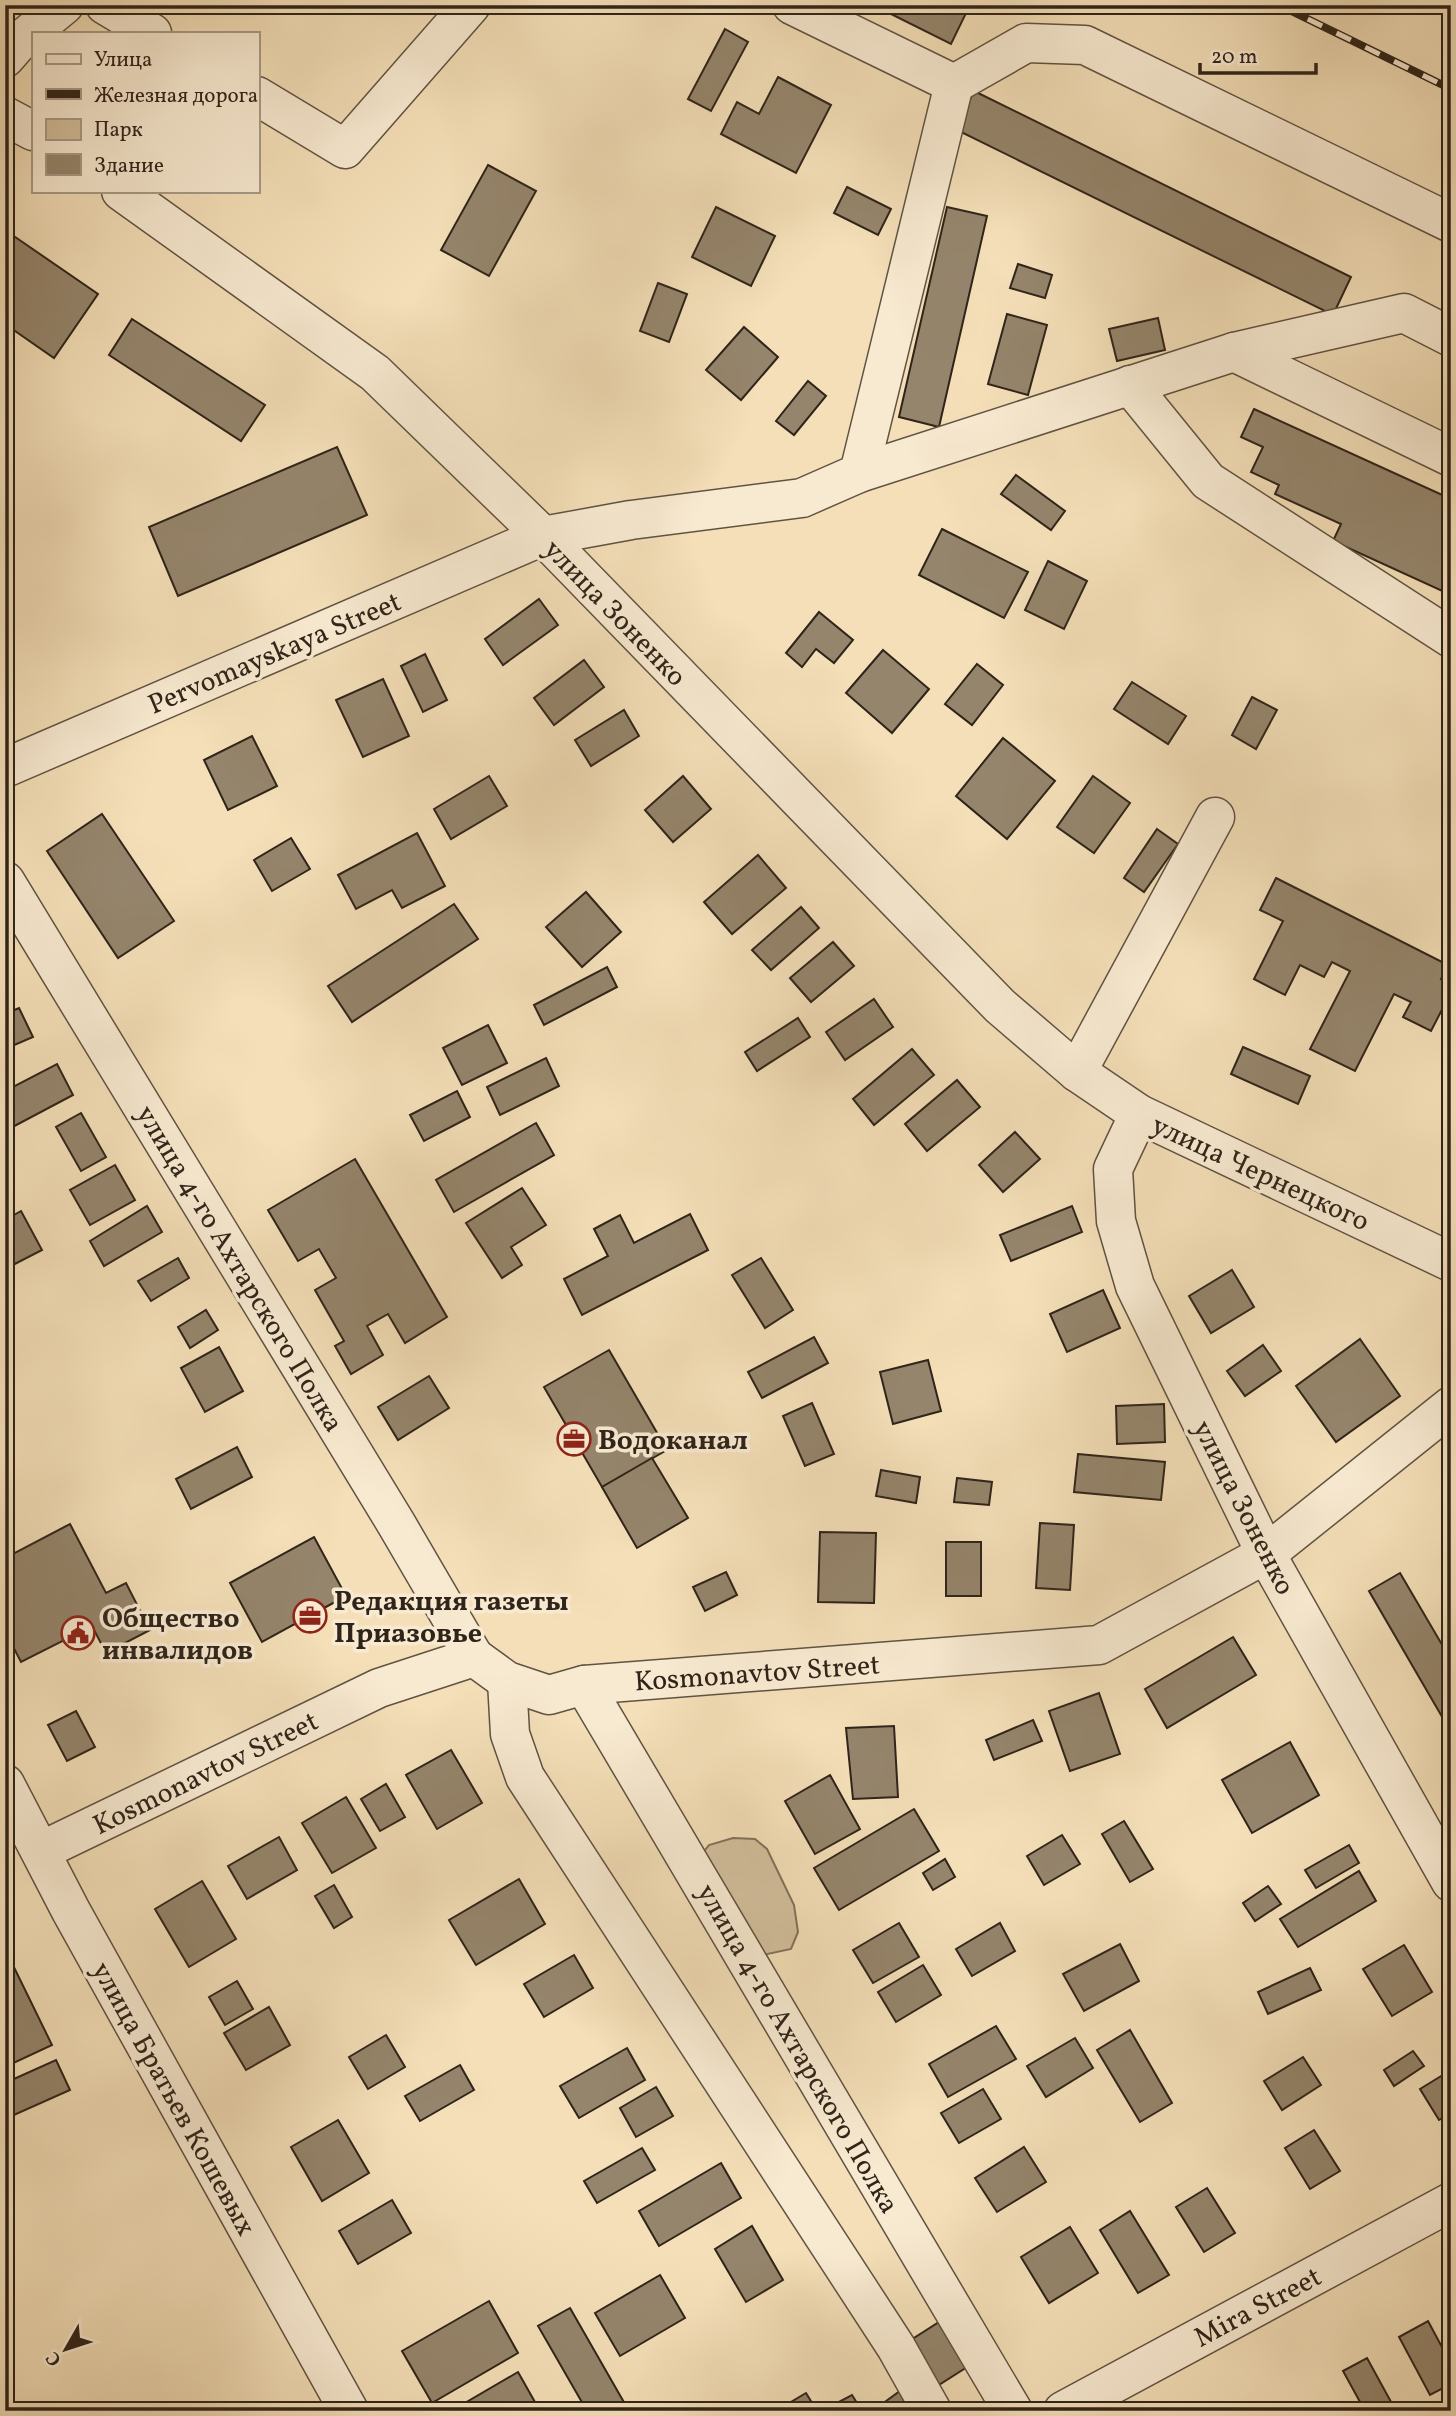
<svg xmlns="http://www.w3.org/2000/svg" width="1456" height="2416" font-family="Vollkorn,serif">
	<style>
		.green { fill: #d3bf9d; stroke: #81725c; stroke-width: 2 }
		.building { fill: #95856c; stroke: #2f241a; stroke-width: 2 }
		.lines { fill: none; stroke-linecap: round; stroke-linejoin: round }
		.minor-casing { stroke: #605342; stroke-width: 41 }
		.minor { stroke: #f8ead1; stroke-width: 38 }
		.rail-casing { stroke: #2f241a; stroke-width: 8 }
		.rail { stroke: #f8ead1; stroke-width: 5; stroke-dasharray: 16; stroke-linecap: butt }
		.labels { text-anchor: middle; stroke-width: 7; stroke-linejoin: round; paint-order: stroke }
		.street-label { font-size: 28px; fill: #2f241a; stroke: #f8ead1 }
		.poi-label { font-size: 28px; font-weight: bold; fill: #2f241a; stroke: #f8ead1; text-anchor: start }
	</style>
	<rect width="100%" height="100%" fill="#f4dfb8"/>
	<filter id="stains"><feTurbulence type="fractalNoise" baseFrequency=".00286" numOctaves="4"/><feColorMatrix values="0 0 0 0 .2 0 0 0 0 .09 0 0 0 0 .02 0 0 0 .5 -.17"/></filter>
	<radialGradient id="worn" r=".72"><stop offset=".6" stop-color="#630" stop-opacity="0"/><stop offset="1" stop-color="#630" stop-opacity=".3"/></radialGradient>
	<path class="green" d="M733 1838 755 1839 767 1849 794 1905 798 1932 791 1949 763 1955 700 1856 709 1845Z"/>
	<g class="building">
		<path d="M873 5H960L968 9 951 44Z"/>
		<path d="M725 29 748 42 711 111 688 99Z"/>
		<path d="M778 77 831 105 796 173 721 134 737 102 759 114Z"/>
		<path d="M974 91 1351 277 1333 315 955 129Z"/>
		<path d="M488 165 536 191 489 276 441 250Z"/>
		<path d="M847 187 891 209 878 235 834 213Z"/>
		<path d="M716 207 775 236 751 286 692 257Z"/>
		<path d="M947 207 987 216 939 427 899 417Z"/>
		<path d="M5 230 98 294 54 358 5 324Z"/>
		<path d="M1018 264 1052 275 1045 298 1010 288Z"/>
		<path d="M658 283 687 294 669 342 640 331Z"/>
		<path d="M1007 314 1047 325 1028 395 988 384Z"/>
		<path d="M1158 318 1165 350 1117 361 1109 329Z"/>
		<path d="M132 319 265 405 241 441 109 355Z"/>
		<path d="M744 327 778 357 741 400 706 370Z"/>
		<path d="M808 381 826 396 794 435 776 421Z"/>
		<path d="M1254 409 1451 499V595L1333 541 1341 524 1275 494 1279 485 1251 472 1263 447 1241 437Z"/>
		<path d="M337 447 367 515 178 596 149 527Z"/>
		<path d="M1016 475 1065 511 1051 530 1001 494Z"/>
		<path d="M942 529 1028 572 1004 618 919 575Z"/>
		<path d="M1048 561 1087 581 1064 629 1025 610Z"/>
		<path d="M539 599 558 625 503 665 485 639Z"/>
		<path d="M819 612 853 640 834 663 816 649 802 667 786 653Z"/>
		<path d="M883 650 929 689 892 733 846 693Z"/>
		<path d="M425 654 447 700 423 712 401 666Z"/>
		<path d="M584 660 604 687 554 725 534 698Z"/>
		<path d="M977 664 1003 685 972 725 945 704Z"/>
		<path d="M383 679 409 736 363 757 336 700Z"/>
		<path d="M1132 682 1186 716 1168 744 1114 709Z"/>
		<path d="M1252 697 1277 710 1256 749 1232 735Z"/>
		<path d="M624 710 639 736 591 766 575 740Z"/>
		<path d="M252 736 277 786 228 810 204 760Z"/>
		<path d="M1003 738 1055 781 1007 839 956 796Z"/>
		<path d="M489 776 507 806 451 839 434 809Z"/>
		<path d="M683 776 711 809 673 842 645 810Z"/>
		<path d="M1093 776 1130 803 1094 853 1057 827Z"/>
		<path d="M102 814 174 921 118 958 47 851Z"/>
		<path d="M1157 829 1178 844 1144 892 1124 878Z"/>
		<path d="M417 833 445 886 402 908 392 890 356 909 338 875Z"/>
		<path d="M291 838 310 869 272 891 254 860Z"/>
		<path d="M758 855 786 888 732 934 704 902Z"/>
		<path d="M1276 878 1448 965 1441 979 1451 984V992L1431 1031 1403 1017 1411 1002 1394 994 1355 1071 1310 1049 1350 971 1332 962 1324 977 1300 965 1285 995 1254 979 1283 921 1260 910Z"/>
		<path d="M586 892 621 932 582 967 546 927Z"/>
		<path d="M454 904 478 939 352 1022 328 986Z"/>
		<path d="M801 907 819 928 771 970 752 950Z"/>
		<path d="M833 942 854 966 811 1002 790 978Z"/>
		<path d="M607 967 617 987 544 1025 534 1005Z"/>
		<path d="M874 999 893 1027 845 1060 826 1032Z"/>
		<path d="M19 1008 33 1037 5 1049V1014Z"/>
		<path d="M798 1018 810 1037 757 1071 745 1052Z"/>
		<path d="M488 1025 507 1063 462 1085 443 1048Z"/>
		<path d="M1243 1047 1310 1076 1298 1104 1231 1074Z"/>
		<path d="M912 1049 934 1075 874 1125 853 1099Z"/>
		<path d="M546 1058 559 1086 500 1115 487 1087Z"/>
		<path d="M57 1064 73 1095 5 1131V1091Z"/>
		<path d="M957 1080 980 1107 927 1151 905 1124Z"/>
		<path d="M457 1091 470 1117 424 1141 410 1115Z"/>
		<path d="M81 1113 106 1157 81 1171 56 1127Z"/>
		<path d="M536 1123 554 1155 454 1212 436 1180Z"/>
		<path d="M1015 1132 1040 1159 1003 1192 979 1165Z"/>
		<path d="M355 1159 447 1317 405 1343 388 1314 367 1326 383 1355 351 1374 335 1346 344 1341 315 1290 336 1278 319 1249 298 1261 268 1210Z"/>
		<path d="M115 1165 135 1200 90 1225 70 1190Z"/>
		<path d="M522 1188 546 1225 511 1247 522 1265 502 1278 466 1223Z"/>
		<path d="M147 1206 162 1232 104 1266 90 1241Z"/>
		<path d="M1072 1206 1082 1232 1011 1261 1000 1235Z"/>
		<path d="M21 1211 42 1250 5 1269V1220Z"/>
		<path d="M690 1214 708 1250 582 1315 564 1279 608 1256 594 1229 620 1215 634 1243Z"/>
		<path d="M178 1258 189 1278 151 1301 138 1281Z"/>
		<path d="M761 1258 793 1310 765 1328 732 1275Z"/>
		<path d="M1232 1270 1254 1307 1211 1333 1189 1296Z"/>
		<path d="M1103 1290 1120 1328 1067 1352 1050 1314Z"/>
		<path d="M206 1310 218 1330 190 1348 178 1327Z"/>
		<path d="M814 1337 828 1363 762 1398 748 1372Z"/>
		<path d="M1360 1339 1400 1396 1336 1442 1296 1386Z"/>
		<path d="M1263 1345 1281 1371 1245 1396 1227 1371Z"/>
		<path d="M219 1347 243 1391 205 1412 181 1368Z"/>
		<path d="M609 1350 667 1450 602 1487 544 1387Z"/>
		<path d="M928 1360 941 1411 893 1424 880 1372Z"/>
		<path d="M429 1376 449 1408 398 1440 378 1407Z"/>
		<path d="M812 1403 834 1454 805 1466 783 1416Z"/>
		<path d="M1164 1404 1165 1442 1117 1444 1116 1406Z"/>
		<path d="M237 1447 252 1477 191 1509 176 1479Z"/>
		<path d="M1078 1454 1165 1462 1161 1500 1074 1492Z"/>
		<path d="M652 1458 688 1518 637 1548 602 1487Z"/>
		<path d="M881 1470 920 1477 916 1503 876 1496Z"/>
		<path d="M957 1478 992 1482 989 1505 954 1502Z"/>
		<path d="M1040 1523 1074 1525 1070 1590 1036 1588Z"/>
		<path d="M70 1524 106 1593 126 1583 150 1630 106 1653 92 1626 21 1662 5 1631V1558Z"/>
		<path d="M820 1532 876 1533 874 1603 818 1602Z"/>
		<path d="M314 1537 346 1596 262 1642 230 1583Z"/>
		<rect x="946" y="1542" width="35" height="54"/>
		<path d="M726 1572 737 1595 705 1611 693 1587Z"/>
		<path d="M1400 1573 1451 1660 1448 1727 1369 1591Z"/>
		<path d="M1233 1637 1256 1675 1167 1728 1145 1689Z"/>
		<path d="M1099 1693 1120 1754 1070 1771 1049 1711Z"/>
		<path d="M76 1711 95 1747 67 1761 48 1725Z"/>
		<path d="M1033 1720 1042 1741 994 1760 986 1740Z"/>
		<path d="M894 1726 898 1797 853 1799 846 1728Z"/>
		<path d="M1290 1742 1319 1795 1252 1833 1222 1780Z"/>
		<path d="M451 1750 482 1803 437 1829 406 1775Z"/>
		<path d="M830 1775 860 1829 815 1854 785 1801Z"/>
		<path d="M386 1784 405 1817 380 1831 361 1799Z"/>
		<path d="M346 1797 376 1848 332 1873 302 1823Z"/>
		<path d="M914 1809 939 1851 839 1910 814 1868Z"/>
		<path d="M1124 1821 1153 1869 1130 1882 1102 1834Z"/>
		<path d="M1062 1835 1080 1864 1044 1885 1027 1856Z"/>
		<path d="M279 1837 297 1870 247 1899 228 1866Z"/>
		<path d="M1349 1845 1359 1863 1316 1888 1305 1870Z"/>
		<path d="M945 1859 955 1877 933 1890 923 1873Z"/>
		<path d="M1359 1871 1376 1901 1298 1947 1280 1919Z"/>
		<path d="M519 1879 545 1924 476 1965 449 1920Z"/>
		<path d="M202 1881 236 1939 189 1967 155 1909Z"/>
		<path d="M334 1885 352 1917 334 1928 315 1896Z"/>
		<path d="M1268 1886 1281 1904 1255 1921 1243 1903Z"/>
		<path d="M899 1923 919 1957 873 1983 853 1950Z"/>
		<path d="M1000 1923 1015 1951 972 1976 956 1949Z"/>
		<path d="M1120 1944 1139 1981 1084 2011 1063 1974Z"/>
		<path d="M1404 1945 1432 1992 1392 2016 1363 1969Z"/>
		<path d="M8 1955 52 2045 5 2067V1956Z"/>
		<path d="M574 1955 593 1988 544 2017 524 1984Z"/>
		<path d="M923 1965 941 1995 896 2022 878 1992Z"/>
		<path d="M1310 1968 1321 1990 1268 2014 1258 1992Z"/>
		<path d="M237 1981 253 2009 225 2025 209 1997Z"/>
		<path d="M269 2007 290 2045 246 2070 224 2033Z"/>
		<path d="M996 2026 1016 2059 948 2097 929 2064Z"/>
		<path d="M1130 2030 1172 2103 1140 2122 1097 2050Z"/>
		<path d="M386 2035 405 2067 368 2089 349 2057Z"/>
		<path d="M1075 2038 1093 2068 1046 2097 1027 2066Z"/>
		<path d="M627 2048 645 2080 579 2118 560 2086Z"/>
		<path d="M1413 2051 1424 2066 1394 2086 1384 2070Z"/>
		<path d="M1303 2057 1321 2085 1282 2110 1264 2081Z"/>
		<path d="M56 2060 70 2090 5 2119V2083Z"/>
		<path d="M460 2065 474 2090 420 2121 405 2096Z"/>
		<path d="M1451 2070V2113L1439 2120 1420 2089Z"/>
		<path d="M656 2087 673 2116 636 2137 620 2108Z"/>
		<path d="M983 2089 1001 2119 959 2143 941 2113Z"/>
		<path d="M338 2120 369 2173 322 2201 291 2147Z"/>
		<path d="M1314 2130 1340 2171 1310 2189 1285 2148Z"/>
		<path d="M1024 2147 1046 2182 997 2212 975 2178Z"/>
		<path d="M642 2148 655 2170 597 2203 584 2181Z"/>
		<path d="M721 2163 741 2198 659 2246 639 2211Z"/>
		<path d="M1207 2188 1235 2233 1204 2252 1176 2207Z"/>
		<path d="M392 2200 411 2233 358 2264 339 2231Z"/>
		<path d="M1130 2211 1169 2275 1138 2293 1100 2230Z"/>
		<path d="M752 2226 783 2280 746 2302 715 2249Z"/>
		<path d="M1070 2227 1098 2273 1049 2303 1021 2257Z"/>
		<path d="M660 2275 685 2318 620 2356 595 2313Z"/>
		<path d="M489 2301 518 2353 432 2403 402 2351Z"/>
		<path d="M570 2308 629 2411H587L538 2326Z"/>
		<path d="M947 2317 975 2362 934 2388 906 2343Z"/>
		<path d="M1428 2321 1451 2364V2384L1430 2395 1399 2337Z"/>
		<path d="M1367 2358 1396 2411H1365L1343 2371Z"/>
		<path d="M518 2372 540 2411H461L458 2407Z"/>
		<path d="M900 2391 910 2405 901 2411H877L875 2409Z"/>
		<path d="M806 2393 817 2411H789L786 2405Z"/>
		<path d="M852 2395 862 2411H839L835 2404Z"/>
		<path d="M1266 2403 1270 2411H1250Z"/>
	</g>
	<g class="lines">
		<defs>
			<g id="minor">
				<path d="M105 5 152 33"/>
				<path d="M792 5 954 84"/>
				<path d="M5 58 19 42 64 5"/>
				<path d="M954 84 1026 43 1085 45 1451 223"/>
				<path d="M257 96 345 149 471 5"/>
				<path d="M5 116 33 131"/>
				<path d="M121 191 375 373 543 536 1000 1006 1077 1072 1139 1114 1451 1262"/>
				<path d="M1234 352 1451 457"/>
				<path d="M1130 385 1208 481 1451 638"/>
				<path d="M859 473 1234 352 1404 313 1451 337"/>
				<path d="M5 768 543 536 631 520 802 498 859 473 954 84"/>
				<path d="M5 881 397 1525 474 1657"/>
				<path d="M1077 1072 1215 817"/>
				<path d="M1139 1114 1113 1169 1116 1221 1135 1286 1266 1554 1451 1882"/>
				<path d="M507 1681 510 1734 525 1777 896 2347 932 2411"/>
				<path d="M584 1685 1013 2411"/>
				<path d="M5 1784 71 1911 349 2411"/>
				<path d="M41 1851 379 1688 474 1657 507 1681 549 1695 584 1685 1099 1645 1266 1554 1451 1406"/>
				<path d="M1063 2411 1451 2202"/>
			</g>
		</defs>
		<use href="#minor" class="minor-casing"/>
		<use href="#minor" class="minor"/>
		<defs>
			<path id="rail" d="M1279 5 1451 89"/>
		</defs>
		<use href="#rail" class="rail-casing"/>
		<use href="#rail" class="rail"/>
	</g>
	<defs>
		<symbol id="office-ring" viewBox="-11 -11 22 22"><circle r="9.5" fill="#f8ead1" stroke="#8f2418" stroke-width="1.5"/><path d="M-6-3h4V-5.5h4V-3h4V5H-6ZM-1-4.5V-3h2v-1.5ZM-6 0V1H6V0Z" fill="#8f2418"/></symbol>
		<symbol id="civic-ring" viewBox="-11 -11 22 22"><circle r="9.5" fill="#f8ead1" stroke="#8f2418" stroke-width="1.5"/><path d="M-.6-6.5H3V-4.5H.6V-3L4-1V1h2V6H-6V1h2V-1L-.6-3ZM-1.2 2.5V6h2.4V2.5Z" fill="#8f2418"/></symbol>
	</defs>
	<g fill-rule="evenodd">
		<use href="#office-ring" x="555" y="1420" width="38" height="38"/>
		<use href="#office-ring" x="291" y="1597" width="38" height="38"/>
		<use href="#civic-ring" x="59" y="1614" width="38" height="38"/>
	</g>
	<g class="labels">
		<g class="street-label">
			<text transform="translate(616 612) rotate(46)" y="10">улица Зоненко</text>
			<text transform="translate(274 652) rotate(-23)" y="10">Pervomayskaya Street</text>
			<text transform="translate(1261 1172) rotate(25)" y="10">улица Чернецкого</text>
			<text transform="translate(241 1268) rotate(59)" y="10">улица 4-го Ахтарского Полка</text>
			<text transform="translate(1245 1507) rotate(63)" y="10">улица Зоненко</text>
			<text transform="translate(757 1672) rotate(-4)" y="10">Kosmonavtov Street</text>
			<text transform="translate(205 1772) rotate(-26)" y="10">Kosmonavtov Street</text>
			<text transform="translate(799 2048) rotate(60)" y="10">улица 4-го Ахтарского Полка</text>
			<text transform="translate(175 2098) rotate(61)" y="10">улица Братьев Кошевых</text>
			<text transform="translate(1257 2306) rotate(-28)" y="10">Mira Street</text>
		</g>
		<g class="poi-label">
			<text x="598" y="1449">Водоканал</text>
			<text x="334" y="1610">Редакция газеты<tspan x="334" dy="32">Приазовье</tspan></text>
			<text x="102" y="1627">Общество<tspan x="102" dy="32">инвалидов</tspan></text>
		</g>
	</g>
	<rect width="1456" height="2416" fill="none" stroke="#f4dfb8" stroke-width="28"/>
	<rect x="7" y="7" width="1442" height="2402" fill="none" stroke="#2f241a" stroke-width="3.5"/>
	<rect x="14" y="14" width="1428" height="2388" fill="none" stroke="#2f241a" stroke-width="2"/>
	<rect x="32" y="32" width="228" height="161" fill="#f8ead1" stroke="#a89b88" stroke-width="2"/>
	<rect x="46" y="54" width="35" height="10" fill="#f8ead1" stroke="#a89b88" stroke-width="2"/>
	<text x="94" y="66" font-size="21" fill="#2f241a">Улица</text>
	<rect x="46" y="89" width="35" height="10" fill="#2f241a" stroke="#a89b88" stroke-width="2"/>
	<text x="94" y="102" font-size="21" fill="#2f241a">Железная дорога</text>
	<rect x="46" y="119" width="35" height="21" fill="#d3bf9d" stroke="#a89b88" stroke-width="2"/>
	<text x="94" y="136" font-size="21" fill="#2f241a">Парк</text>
	<rect x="46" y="154" width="35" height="21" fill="#95856c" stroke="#a89b88" stroke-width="2"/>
	<text x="94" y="172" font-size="21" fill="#2f241a">Здание</text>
	<g transform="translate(66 2349) rotate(231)" stroke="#f8ead1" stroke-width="5" paint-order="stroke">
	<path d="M0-5L12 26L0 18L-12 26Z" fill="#2f241a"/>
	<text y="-10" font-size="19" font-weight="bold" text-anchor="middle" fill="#2f241a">С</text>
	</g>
	<path d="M1200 63v10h116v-10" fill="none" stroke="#2f241a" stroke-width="3.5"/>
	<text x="1211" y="63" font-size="21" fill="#2f241a" stroke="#f8ead1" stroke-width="5" paint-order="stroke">20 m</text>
	<rect width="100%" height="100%" filter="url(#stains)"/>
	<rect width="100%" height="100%" fill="url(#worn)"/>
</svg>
